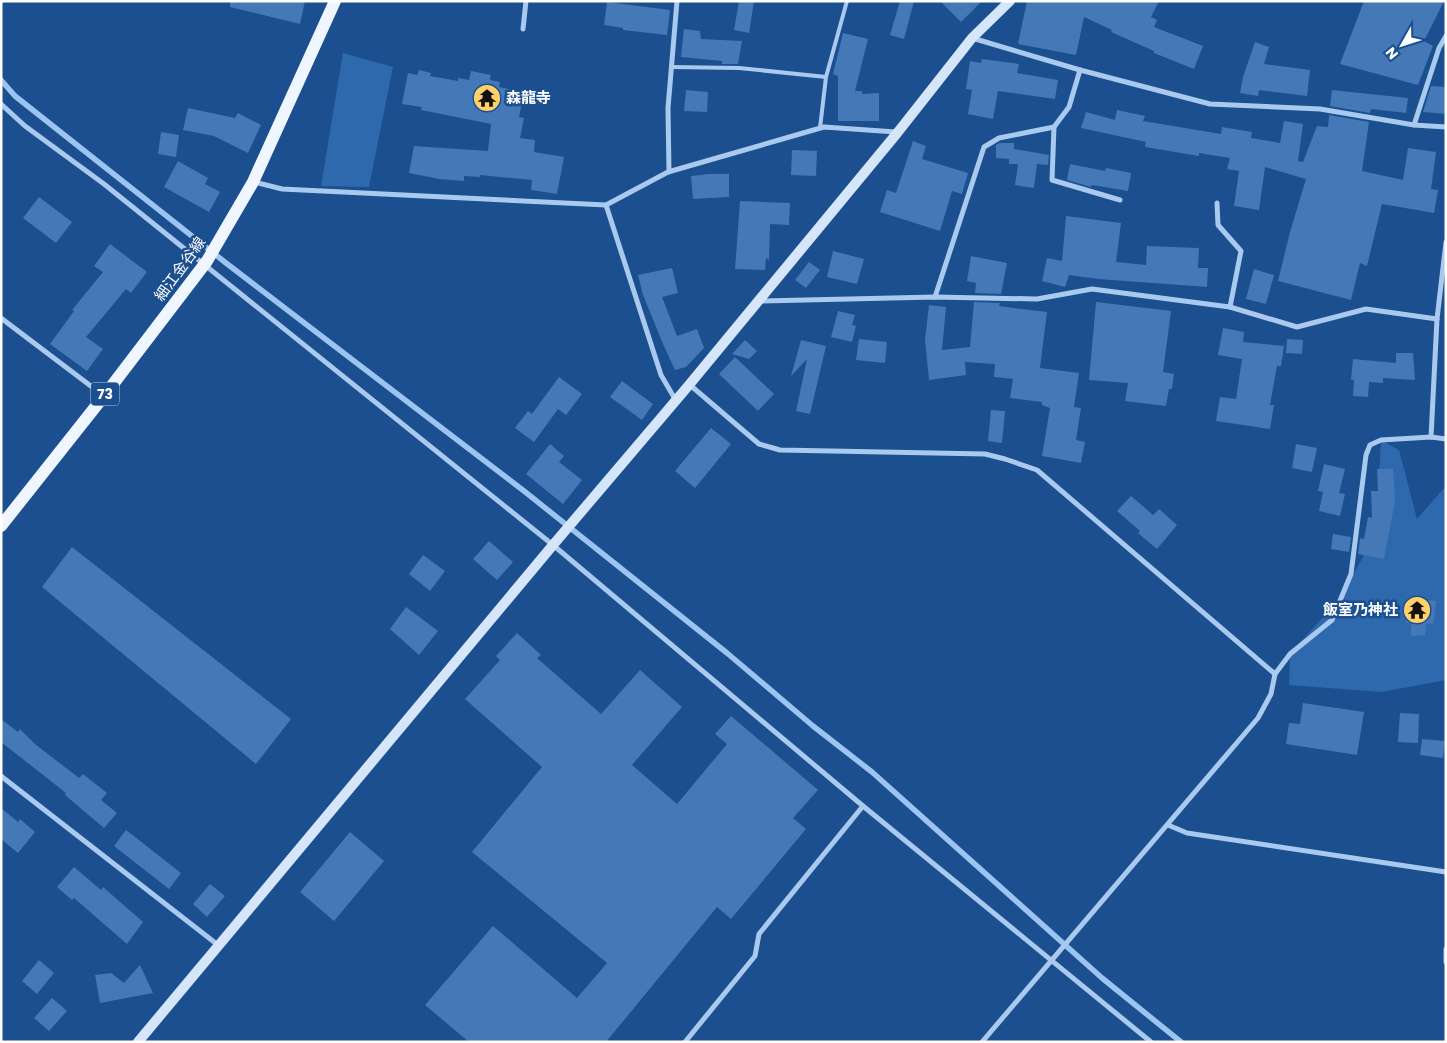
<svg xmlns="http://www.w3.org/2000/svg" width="1447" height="1043" font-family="Poppins,'Noto Sans JP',sans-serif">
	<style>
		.green { fill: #2e69ad }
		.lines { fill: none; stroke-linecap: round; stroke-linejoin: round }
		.stream { stroke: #9cc4f0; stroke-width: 5.5 }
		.building { fill: #4478b7 }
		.lane { stroke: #a9c9ee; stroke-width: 4 }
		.street { stroke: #a9c9ee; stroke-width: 5 }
		.secondary { stroke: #d6e6fa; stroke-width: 10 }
		.primary { stroke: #f0f6ff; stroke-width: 12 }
		.labels { text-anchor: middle; stroke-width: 5; stroke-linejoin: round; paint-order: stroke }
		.shield { fill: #1b4f8f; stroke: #bbcadd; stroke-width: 1 }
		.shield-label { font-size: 14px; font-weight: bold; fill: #fff }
		.poi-label { font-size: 15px; font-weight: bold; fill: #fff; stroke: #1b4f8f; text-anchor: start }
		.street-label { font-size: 15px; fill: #fff; stroke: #1b4f8f }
	</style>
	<rect width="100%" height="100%" fill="#1b4f8f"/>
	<g class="green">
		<path d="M343 53 393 67 369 187 321 186Z"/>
		<path d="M1381 440 1399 450 1417 519 1446 486V680L1382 692 1289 685 1290 654 1342 596 1376 532Z"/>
	</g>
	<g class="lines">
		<path class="stream" d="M1 80 15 96 226 263 524 491 727 653 813 726 872 772 1102 978 1181 1042"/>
	</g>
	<g class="building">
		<path d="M230 1H305L300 24 230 7Z"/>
		<path d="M739 1H754L749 33 734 30Z"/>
		<path d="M900 1H914L904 39 890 35Z"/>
		<path d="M940 1H982L961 22Z"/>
		<path d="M1027 1H1159L1151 17 1157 20 1154 27 1203 46 1194 69 1154 53V51L1111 32 1112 30 1084 17 1076 55 1018 44Z"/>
		<path d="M1364 1H1444L1424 41 1433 46 1418 85 1340 64Z"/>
		<path d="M607 2 670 10 667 35 623 30V28L604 25Z"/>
		<path d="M684 29 700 31 701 39 742 41 738 64H722V61L681 57Z"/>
		<path d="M843 33 868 39 855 91H862V94L879 93V121H838V76L833 74Z"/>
		<path d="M1255 42 1269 47 1264 64 1310 70 1307 96 1259 90 1258 96 1240 93 1243 77Z"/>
		<path d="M982 59 1019 64 1017 73 1058 80 1055 99 998 91 993 119 968 114 972 90 966 89 970 61 981 63Z"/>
		<path d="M419 70 431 73 430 76 458 81V78L469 80 471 71 491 75 490 80 500 82 499 87 524 92 519 117 524 118 520 138 535 140 534 152 564 157 557 194 531 190 532 180 480 175V177L464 176V181L439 179 409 173 414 146 488 151 491 124 421 110 422 107 402 104 408 73 417 75Z"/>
		<path d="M1431 86 1446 87V114L1423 112Z"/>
		<path d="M686 90 708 92 707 112 684 111Z"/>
		<path d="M1332 90 1408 98 1406 113 1371 109 1370 113 1330 106Z"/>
		<path d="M188 108 235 118 238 113 261 125 248 153 214 136 183 130Z"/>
		<path d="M1117 110 1145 116 1143 121 1221 134 1222 127 1252 132 1251 138 1280 143 1284 121 1303 124 1298 161 1303 162 1317 126 1328 127 1329 115 1369 122 1362 171 1403 180 1408 148 1436 152 1431 189 1438 190 1434 213 1382 204 1367 266 1360 263 1351 300 1278 281 1290 232 1306 179 1265 167 1259 210 1234 206 1239 171 1227 169 1230 158 1199 153V156L1145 147 1146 142 1081 128 1086 112 1115 120Z"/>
		<path d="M161 132 179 135 176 157 158 154Z"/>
		<path d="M913 141 926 146 922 159 968 173 962 194 952 191 940 231 880 212 887 190 896 193Z"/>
		<path d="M1000 143H1014V149L1049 155 1048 165 1037 164 1034 188 1015 185 1018 164H1009V159L996 158V145Z"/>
		<path d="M792 150 817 151 816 176 791 175Z"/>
		<path d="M178 161 208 178 205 184 220 192 209 212 164 187Z"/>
		<path d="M1070 164 1105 171 1106 168 1131 173 1128 191 1092 185 1091 187 1067 180Z"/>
		<path d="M709 174H729V197L693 199 691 176Z"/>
		<path d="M39 197 72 222 56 243 23 218Z"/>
		<path d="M740 201 790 203 789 225 770 224 769 260 766 258 765 270 735 269Z"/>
		<path d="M1066 216 1121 223 1116 262 1146 265 1147 246 1199 248 1198 268H1208L1207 287 1098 279 1069 275 1065 287 1042 281 1047 258 1062 261Z"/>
		<path d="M110 244 147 272 131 293 126 289 86 337 103 349 87 371 50 344 74 311 72 310 103 272 94 266Z"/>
		<path d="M833 251 864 259 857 284 827 277Z"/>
		<path d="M971 256 1007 263 1001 294 975 293 976 283 967 281Z"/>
		<path d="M809 262 820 270 806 288 795 280Z"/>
		<path d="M672 268 678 293 662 297 677 336 697 329 704 348 686 367 675 370 663 344 643 295 638 275Z"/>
		<path d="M1254 269 1274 275 1266 304 1246 299Z"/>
		<path d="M974 302 1000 303 999 306 1047 312 1040 368 1079 373 1074 407 1081 408 1076 440 1085 442 1081 463 1042 456 1050 408 1042 405V402L1010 398 1013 379 994 377 995 364 965 362 966 375 929 380 925 340 929 305 946 307 942 350 970 347Z"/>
		<path d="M1096 302 1171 311 1163 372 1174 374 1172 389H1169L1166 406 1125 401 1128 383 1089 380Z"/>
		<path d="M838 311 855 315 852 325 856 326 852 342 831 337Z"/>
		<path d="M1223 328 1244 332 1243 342 1284 346 1281 366H1277L1270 405H1274L1270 429 1216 421 1220 397 1236 399 1242 359 1218 355Z"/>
		<path d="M859 339 887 342 885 363 856 360Z"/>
		<path d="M1287 339 1303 340 1302 354 1286 353Z"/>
		<path d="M745 340 757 351 749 359 732 354Z"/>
		<path d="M801 340 826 346 810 414 796 411 807 359 791 376Z"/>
		<path d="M1396 353H1413L1415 380 1383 378V383L1369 382 1368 397 1353 396 1354 380H1351L1353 359 1396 363Z"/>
		<path d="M735 357 774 394 758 411 719 374Z"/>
		<path d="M559 377 582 394 566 415 558 409 534 442 515 428 528 411 532 414Z"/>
		<path d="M622 381 653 404 642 420 610 397Z"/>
		<path d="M991 410 1005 411 1002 443 988 441Z"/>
		<path d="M711 428 731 444 695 488 675 471Z"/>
		<path d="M550 444 564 456 559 462 582 480 563 504 526 474Z"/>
		<path d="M1296 444 1317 448 1312 472 1292 468Z"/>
		<path d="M1324 464 1345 469 1339 493 1345 494 1340 516 1319 511 1323 492 1318 491Z"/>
		<path d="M1377 469H1393L1395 501 1384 559 1358 554 1360 538 1364 539 1368 517 1372 518 1371 491H1378Z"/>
		<path d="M1131 496 1153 515 1159 509 1177 525 1157 549 1138 533 1140 531 1117 511Z"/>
		<path d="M1333 534 1351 537 1349 552 1331 549Z"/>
		<path d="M489 541 513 562 497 580 473 559Z"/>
		<path d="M72 547 291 719 256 764 42 587Z"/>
		<path d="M423 555 445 571 430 591 409 574Z"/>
		<path d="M1408 598 1436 601 1433 624 1426 623 1425 635 1411 636V623L1406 622Z"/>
		<path d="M406 607 438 631 419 655 390 629Z"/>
		<path d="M517 633 541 655 537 658 601 714 640 670 682 707 632 765 677 804 727 744 715 734 731 716 818 790 793 818 806 829 731 919 717 907 606 1042H469L425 1005 493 926 577 998 607 963 472 852 542 767 465 699 500 660 496 656Z"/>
		<path d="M1303 703 1364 712 1357 755 1286 744 1289 723 1300 724Z"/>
		<path d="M1400 713 1419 714 1418 743 1398 742Z"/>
		<path d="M1 719 18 732 20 729 35 744 79 778 83 774 107 793 101 800 117 813 104 828 65 795 66 793 1 742Z"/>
		<path d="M1422 739 1445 741 1443 758 1420 755Z"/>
		<path d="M1 808 18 822 20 819 35 832 18 853 1 839Z"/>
		<path d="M126 830 181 873 169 889 114 846Z"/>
		<path d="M350 832 384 861 334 921 300 892Z"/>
		<path d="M74 867 101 890 103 887 143 922 127 944 74 898 72 900 57 887Z"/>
		<path d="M210 884 225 896 207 917 193 904Z"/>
		<path d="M39 960 54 973 37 994 22 981Z"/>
		<path d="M140 965 153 993 100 1003 95 975 111 973 124 983Z"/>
		<path d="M52 998 67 1011 49 1031 34 1018Z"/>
	</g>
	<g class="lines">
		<g class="lane">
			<path d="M671 67 739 68 826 77"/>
			<path d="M820 128 826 77 847 1"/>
		</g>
		<g class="street">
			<path d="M523 29 526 1"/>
			<path d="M972 38 1080 70 1210 104 1320 109 1414 125 1446 127"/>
			<path d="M1 104 25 126 104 184 553 545 863 806 1151 1042"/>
			<path d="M1414 125 1439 48 1446 36"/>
			<path d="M1054 127 1052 180 1120 200"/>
			<path d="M669 172 668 108 677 1"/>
			<path d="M254 182 282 189 606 205 668 172 824 127 896 132"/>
			<path d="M1217 203 1218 225 1241 251 1230 307"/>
			<path d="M606 205 661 375 675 399"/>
			<path d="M935 297 984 147 999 138 1054 127 1069 107 1080 70"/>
			<path d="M760 301 935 297 1037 299 1092 289 1230 307 1297 327 1366 309 1437 319"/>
			<path d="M1 318 104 396"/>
			<path d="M690 385 759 444 780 450 985 454 1005 459 1037 470 1275 674"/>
			<path d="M1431 437 1437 319 1446 242"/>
			<path d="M1 776 218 945"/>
			<path d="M1168 825 1187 833 1446 872"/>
			<path d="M1446 949V962"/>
			<path d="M685 1042 755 956 759 934 863 806"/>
			<path d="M982 1042 1258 718 1271 694 1275 674 1290 654 1332 620 1351 574 1366 455 1370 445 1381 440 1431 437 1446 439"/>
		</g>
		<path class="secondary" d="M138 1042 553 545 689 385 898 132 972 38 1010 1"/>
		<path class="primary" d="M1 526 104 396 207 261 253 182 335 1"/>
	</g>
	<defs>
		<symbol id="temple-disc" viewBox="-11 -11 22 22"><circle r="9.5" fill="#ffd166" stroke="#1b4f8f"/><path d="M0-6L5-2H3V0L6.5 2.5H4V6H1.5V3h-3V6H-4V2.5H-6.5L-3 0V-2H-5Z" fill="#111"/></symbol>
	</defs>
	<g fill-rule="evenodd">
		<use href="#temple-disc" x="471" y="82" width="32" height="32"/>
		<use href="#temple-disc" x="1401" y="594" width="32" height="32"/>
	</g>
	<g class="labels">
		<rect class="shield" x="91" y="382.5" width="28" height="23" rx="4"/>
		<g class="shield-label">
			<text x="105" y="399">73</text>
		</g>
		<g class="poi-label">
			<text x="506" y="103">森龍寺</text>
			<text x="1398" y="615" text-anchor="end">飯室乃神社</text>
		</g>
		<g class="street-label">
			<text transform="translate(180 269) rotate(-54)" y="5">細江金谷線</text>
		</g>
	</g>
	<rect width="1447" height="1043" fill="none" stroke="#ffffff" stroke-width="5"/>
	<g transform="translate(1402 45) rotate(231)" stroke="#1b4f8f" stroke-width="4" paint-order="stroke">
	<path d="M0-4L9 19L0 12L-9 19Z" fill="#ffffff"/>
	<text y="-8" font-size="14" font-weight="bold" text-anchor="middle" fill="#ffffff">N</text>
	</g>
</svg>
